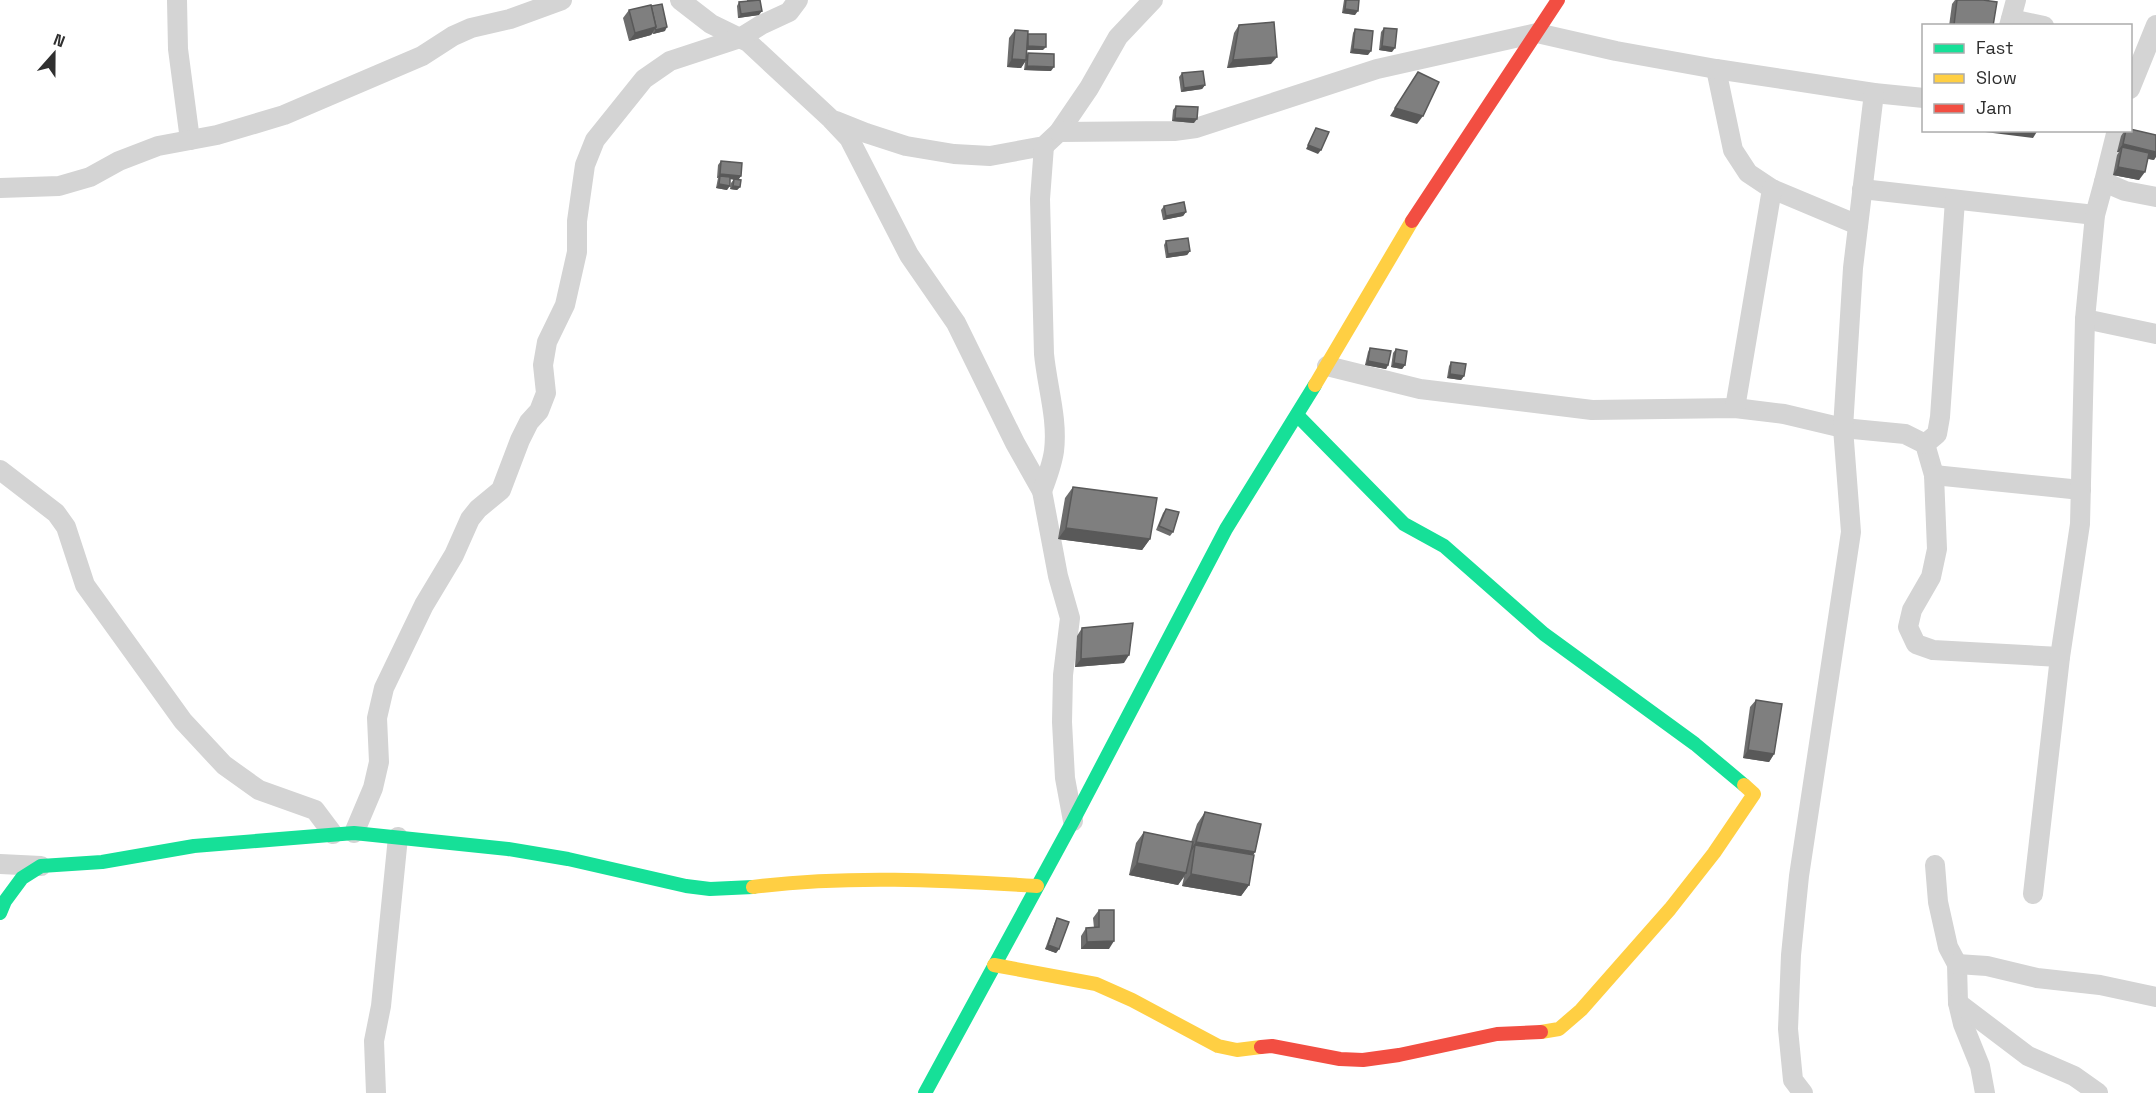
<svg xmlns="http://www.w3.org/2000/svg" width="2156" height="1093" font-family="'Space Grotesk',sans-serif">
	<style>
		.lines { fill: none; stroke-linecap: round; stroke-linejoin: round }
		.street { stroke: #d4d4d4; stroke-width: 20 }
		.fast { stroke: #16e098; stroke-width: 14 }
		.slow { stroke: #ffcf43; stroke-width: 14 }
		.jam { stroke: #f24e42; stroke-width: 14 }
		.wall { fill: #6d6d6d }
		.shaded-wall { fill: #595959 }
		.building { fill: #7f7f7f; stroke: #595959; stroke-width: 1.5 }
	</style>
	<rect width="100%" height="100%" fill="#fff"/>
	<g class="lines">
		<g class="street">
			<path d="M177 0 178 49 190 140"/>
			<path d="M680 0 711 24 748 42 831 119 849 138 909 255 956 323 1015 443 1042 491 1058 576 1070 618 1063 675 1062 722 1065 778 1073 821"/>
			<path d="M2011 19 2044 26"/>
			<path d="M2009 26 2016 0"/>
			<path d="M1716 69 1733 150 1748 173 1772 189 1858 225"/>
			<path d="M2130 89 2156 25"/>
			<path d="M836 121 866 133 906 146 954 154 990 156 1044 146 1059 132 1089 88 1118 37 1153 0"/>
			<path d="M2117 130 2104 182 2125 191 2156 197"/>
			<path d="M1059 132 1174 131 1196 128 1377 69 1537 33 1616 51 1716 69 1874 93 1924 98"/>
			<path d="M0 188 59 186 90 177 119 161 158 146 217 135 284 115 422 56 453 36 471 28 510 19 562 0"/>
			<path d="M1862 189 2095 215"/>
			<path d="M2085 319 2156 334"/>
			<path d="M1327 366 1420 389 1592 410 1735 408 1784 414 1843 428 1905 434 1925 444 1934 475 1937 549 1931 577 1912 610 1908 627 1916 644 1933 650 2060 657"/>
			<path d="M1735 408 1772 189"/>
			<path d="M1925 444 1937 434 1940 417 1955 200"/>
			<path d="M0 470 56 513 66 527 85 585 183 721 224 765 259 790 315 810 333 834"/>
			<path d="M1934 475 2081 490"/>
			<path d="M1042 491C1047 478 1052 465 1054 451 1058 419 1047 386 1044 354L1040 199 1044 146"/>
			<path d="M354 833 373 788 379 762 377 718 384 688 424 605 454 555 470 519 478 509 501 490 520 440 529 422 539 411 546 393 543 365 547 342 565 305 577 252V221L585 165 595 140 644 79 670 61 740 38 761 25 789 12 798 0"/>
			<path d="M0 864 41 866"/>
			<path d="M1935 865 1938 902 1948 947 1957 964 1958 1003 1963 1024 1980 1066 1985 1093"/>
			<path d="M2033 894 2060 657 2080 524 2085 319 2095 215 2104 182"/>
			<path d="M1957 964 1987 966 2037 978 2100 985 2156 997"/>
			<path d="M1958 1003 2028 1056 2074 1076 2098 1093"/>
			<path d="M376 1093 374 1041 381 1006 398 837"/>
			<path d="M1803 1093 1793 1080 1788 1029 1791 955 1799 876 1851 532 1843 428 1853 268 1874 93"/>
		</g>
		<g class="fast">
			<path d="M1297 415 1404 524 1444 546 1544 634 1695 744 1744 785"/>
			<path d="M0 913 5 901 22 878 41 866 102 862 194 846 354 833 508 849 568 859 686 886 710 889 753 887"/>
			<path d="M925 1093 1073 821 1226 529 1315 385"/>
		</g>
		<g class="slow">
			<path d="M1315 385 1412 221"/>
			<path d="M753 887C846 875 943 880 1037 886"/>
			<path d="M994 965 1096 984 1132 1000 1218 1046 1237 1050 1261 1047"/>
			<path d="M1541 1032 1559 1029 1581 1010 1670 909 1714 853 1754 794 1744 785"/>
		</g>
		<g class="jam">
			<path d="M1412 221 1558 0"/>
			<path d="M1261 1047 1272 1046 1340 1059 1363 1060 1399 1055 1497 1034 1541 1032"/>
		</g>
	</g>
	<g class="wall">
		<path d="M747 0H760L759 15 738 18 737 6 739 2 747 1Z"/>
		<path d="M1344 0H1359L1355 15 1342 13Z"/>
		<path d="M1955 0H1983L1993 26H1949L1952 4Z"/>
		<path d="M629 10 665 31 653 34V33L651 35 629 41 623 18Z"/>
		<path d="M1239 25 1271 64 1227 68 1234 33Z"/>
		<path d="M1384 28 1392 52 1379 50 1381 32Z"/>
		<path d="M1355 29 1368 55 1350 53 1353 33Z"/>
		<path d="M1015 30 1028 34 1043 50H1027V55L1028 53 1051 71 1024 70 1025 62 1021 68 1007 67 1009 38Z"/>
		<path d="M1182 73 1205 85 1202 89 1181 92 1179 77Z"/>
		<path d="M1176 106 1194 123 1172 121 1173 110Z"/>
		<path d="M2125 130H2130L2154 160 2148 159 2139 180 2113 175 2117 155 2119 152H2117L2121 136Z"/>
		<path d="M721 161 741 176 738 180 730 179 727 190 716 188 718 178H717L718 165Z"/>
		<path d="M734 179 740 187 737 190 730 189 731 183Z"/>
		<path d="M1164 206 1186 212 1183 216 1163 220 1161 210Z"/>
		<path d="M1166 241 1190 251 1187 255 1166 258 1164 245Z"/>
		<path d="M1370 348 1388 365 1386 369 1365 365 1368 352Z"/>
		<path d="M1396 349 1405 365 1402 369 1391 367 1393 353Z"/>
		<path d="M1451 362 1464 376 1461 380 1447 378 1449 366Z"/>
		<path d="M1073 487 1150 539 1142 550 1058 539 1065 498Z"/>
		<path d="M1166 509 1173 532 1170 536 1156 530 1163 513Z"/>
		<path d="M1082 628 1124 663 1075 667 1077 636Z"/>
		<path d="M1756 700 1774 754 1769 762 1743 758 1750 707Z"/>
		<path d="M1205 812 1255 852 1253 855 1249 885 1241 896 1182 886 1184 877 1178 885 1129 875 1136 843 1144 832 1191 842 1197 824Z"/>
		<path d="M1099 910 1109 949H1081V936L1086 928H1094L1093 918Z"/>
		<path d="M1057 918 1059 949 1056 953 1045 949 1055 922Z"/>
	</g>
	<g class="shaded-wall">
		<path d="M1345 9 1358 11 1355 15 1342 13Z"/>
		<path d="M762 11 759 15 738 18 741 14Z"/>
		<path d="M656 27 651 35 629 41 635 33Z"/>
		<path d="M667 27 665 31 653 34 656 30Z"/>
		<path d="M1028 46 1046 47 1043 50H1025Z"/>
		<path d="M1382 46 1395 48 1392 52 1379 50Z"/>
		<path d="M1353 49 1371 51 1368 55 1350 53Z"/>
		<path d="M1277 57 1271 64 1227 68 1233 60Z"/>
		<path d="M1012 59 1026 60 1021 68 1007 67Z"/>
		<path d="M1027 66 1054 67 1051 71 1024 70Z"/>
		<path d="M1205 85 1202 89 1181 92 1184 88Z"/>
		<path d="M1395 108 1423 116 1417 124 1390 116Z"/>
		<path d="M1175 118 1197 119 1194 123 1172 121Z"/>
		<path d="M1986 130H2038L2033 138 1985 132Z"/>
		<path d="M2123 144 2156 152V157L2154 160 2121 153 2122 147 2119 152H2117Z"/>
		<path d="M1308 145 1321 150 1318 154 1306 149Z"/>
		<path d="M2118 167 2145 172 2139 180 2113 175Z"/>
		<path d="M720 174 741 176 738 180 719 178 720 176 717 178Z"/>
		<path d="M719 184 730 186 727 190 716 188Z"/>
		<path d="M733 186 740 187 737 190 730 189Z"/>
		<path d="M1186 212 1183 216 1163 220 1166 216Z"/>
		<path d="M1190 251 1187 255 1166 258 1168 254Z"/>
		<path d="M1368 361 1388 365 1386 369 1365 365Z"/>
		<path d="M1394 363 1405 365 1402 369 1391 367Z"/>
		<path d="M1450 374 1464 376 1461 380 1447 378Z"/>
		<path d="M1066 528 1150 539 1142 550 1058 539Z"/>
		<path d="M1129 655 1124 663 1075 667 1081 659Z"/>
		<path d="M1748 750 1774 754 1769 762 1743 758Z"/>
		<path d="M1196 842 1255 852 1247 864 1195 845 1190 854 1188 853Z"/>
		<path d="M1137 863 1186 873 1178 885 1129 875Z"/>
		<path d="M1191 874 1249 885 1241 896 1182 886Z"/>
		<path d="M1114 941 1109 949H1081L1087 942Z"/>
		<path d="M1048 945 1059 949 1056 953 1045 949Z"/>
	</g>
	<g class="building">
		<path d="M760 0 762 11 741 14 739 2Z"/>
		<path d="M1346 0H1359L1358 11 1345 9Z"/>
		<path d="M1957 0H1983L1997 2 1993 26 1954 25Z"/>
		<path d="M662 4 667 27 656 30 655 28 656 27 651 6Z"/>
		<path d="M651 5 656 27 635 33 629 10Z"/>
		<path d="M1274 22 1277 57 1233 60 1239 25Z"/>
		<path d="M1384 28 1397 29 1395 48 1382 46Z"/>
		<path d="M1355 29 1373 31 1371 51 1353 49Z"/>
		<path d="M1015 30 1028 31 1026 60 1012 59Z"/>
		<path d="M1028 34H1046V47L1028 46Z"/>
		<path d="M1028 53 1054 54V67L1027 66Z"/>
		<path d="M1203 71 1205 85 1184 88 1182 73Z"/>
		<path d="M1418 72 1439 82 1423 116 1395 108Z"/>
		<path d="M1176 106 1198 107 1197 119 1175 118Z"/>
		<path d="M1316 128 1329 132 1321 150 1308 145Z"/>
		<path d="M2130 129 2156 135V152L2123 144 2126 130H2130Z"/>
		<path d="M2122 147 2149 153 2145 172 2118 167Z"/>
		<path d="M721 161 742 163 741 176 720 174Z"/>
		<path d="M720 176 730 177V186L719 184Z"/>
		<path d="M734 179 741 180 740 187 733 186Z"/>
		<path d="M1184 202 1186 212 1166 216 1164 206Z"/>
		<path d="M1188 238 1190 251 1168 254 1166 241Z"/>
		<path d="M1370 348 1391 351 1388 365 1368 361Z"/>
		<path d="M1396 349 1407 351 1405 365 1394 363Z"/>
		<path d="M1451 362 1466 364 1464 376 1450 374Z"/>
		<path d="M1073 487 1157 498 1150 539 1066 528Z"/>
		<path d="M1166 509 1179 512 1173 532 1159 526Z"/>
		<path d="M1133 623 1129 655 1081 659 1082 628Z"/>
		<path d="M1756 700 1782 704 1774 754 1748 750Z"/>
		<path d="M1205 812 1261 824 1255 852 1196 842Z"/>
		<path d="M1144 832 1193 842 1186 873 1137 863Z"/>
		<path d="M1195 845 1254 855 1249 885 1191 874Z"/>
		<path d="M1099 910H1114V941L1087 942 1086 928 1099 927Z"/>
		<path d="M1057 918 1069 922 1059 949 1048 945Z"/>
	</g>
	<rect x="1922" y="24" width="210" height="108" fill="#ffffff" stroke="#acacac" stroke-width="1.5"/>
	<rect x="1934" y="44" width="30" height="9" fill="#16e098" stroke="#acacac" stroke-width="1.5"/>
	<text x="1976" y="54" font-size="18" fill="#2f2f2f">Fast</text>
	<rect x="1934" y="74" width="30" height="9" fill="#ffcf43" stroke="#acacac" stroke-width="1.5"/>
	<text x="1976" y="84" font-size="18" fill="#2f2f2f">Slow</text>
	<rect x="1934" y="104" width="30" height="9" fill="#f24e42" stroke="#acacac" stroke-width="1.5"/>
	<text x="1976" y="114" font-size="18" fill="#2f2f2f">Jam</text>
	<g transform="translate(54 54) rotate(21)" stroke="#ffffff" stroke-width="4.5" paint-order="stroke">
	<path d="M0-4.5L10 22L0 15L-10 22Z" fill="#2f2f2f"/>
	<text y="-9" font-size="16" font-weight="bold" text-anchor="middle" fill="#2f2f2f">N</text>
	</g>
</svg>
